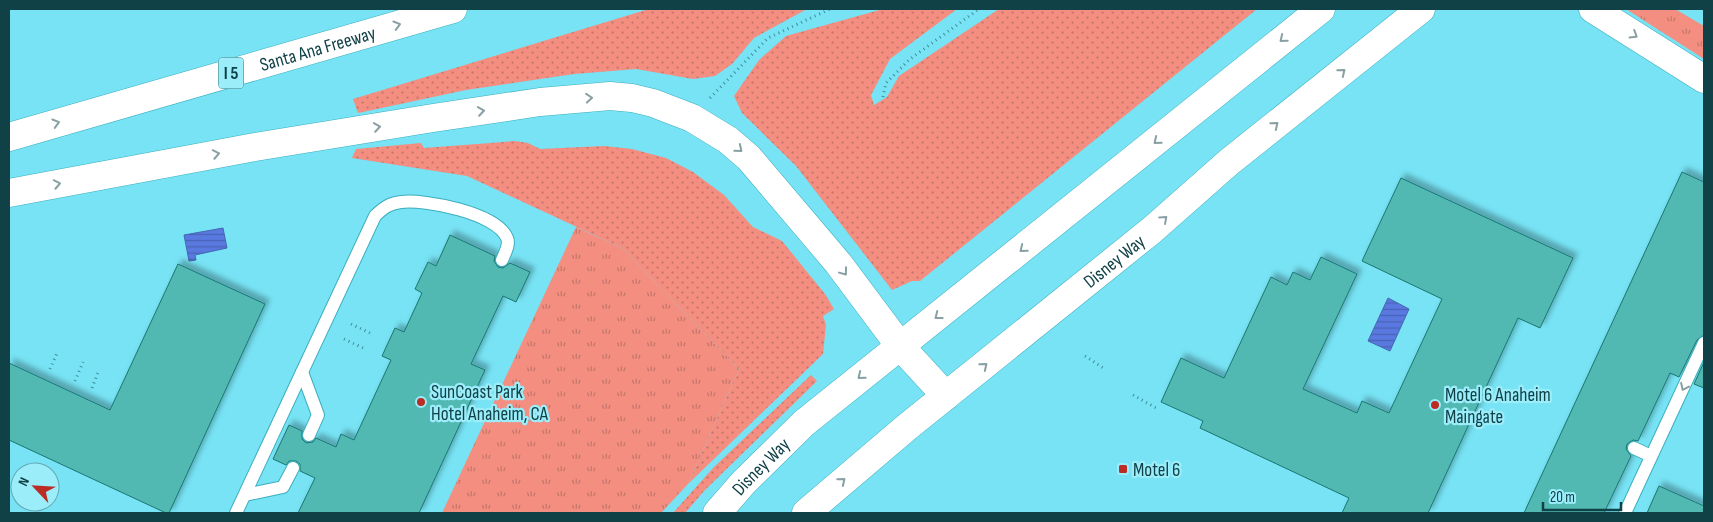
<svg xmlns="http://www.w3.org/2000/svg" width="1713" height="522" font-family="'Sofia Sans Condensed',sans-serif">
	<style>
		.grass { fill: url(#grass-tufts) }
		.garden { fill: url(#garden-dots) }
		.water { fill: url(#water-rules); stroke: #4368b2 }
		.building { fill: #51b9b2; stroke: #1a7671; filter: url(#shadow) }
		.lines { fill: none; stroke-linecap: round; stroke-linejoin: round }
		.service-casing { stroke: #3baebe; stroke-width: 14 }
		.secondary-casing { stroke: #3baebe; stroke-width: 29 }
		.motorway-casing { stroke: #3baebe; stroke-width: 29 }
		.path { stroke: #408d98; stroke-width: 3; stroke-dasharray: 1 4; stroke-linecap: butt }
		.service { stroke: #fff; stroke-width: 12 }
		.secondary { stroke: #fff; stroke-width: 28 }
		.motorway { stroke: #fff; stroke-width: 28 }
		.oneway { stroke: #88a0a3 }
		.poi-dot { fill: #bb2d24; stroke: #9bedfa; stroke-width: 2 }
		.labels { text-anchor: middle; stroke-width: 4.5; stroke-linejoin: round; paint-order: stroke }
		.shield { fill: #9bedfa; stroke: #3a757d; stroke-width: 1 }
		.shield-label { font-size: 18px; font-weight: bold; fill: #104147 }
		.street-label { font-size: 19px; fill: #104147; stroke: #9bedfa }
		.poi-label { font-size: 19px; fill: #104147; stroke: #9bedfa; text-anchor: start }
	</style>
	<defs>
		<pattern id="grass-tufts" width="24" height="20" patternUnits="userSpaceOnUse" patternTransform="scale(1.25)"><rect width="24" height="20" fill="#f48e80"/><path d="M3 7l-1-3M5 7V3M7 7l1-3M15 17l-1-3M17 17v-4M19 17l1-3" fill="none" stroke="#c4766b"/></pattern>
		<pattern id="garden-dots" width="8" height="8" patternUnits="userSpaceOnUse" patternTransform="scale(1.25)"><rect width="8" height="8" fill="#f48e80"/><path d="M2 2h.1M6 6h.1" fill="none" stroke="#c4766b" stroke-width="1.8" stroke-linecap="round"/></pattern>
		<pattern id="water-rules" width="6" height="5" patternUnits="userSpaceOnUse" patternTransform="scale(1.25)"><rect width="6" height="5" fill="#5978e0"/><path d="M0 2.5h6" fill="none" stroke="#4864b7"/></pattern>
		<filter id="shadow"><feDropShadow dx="4.5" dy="-4.5" stdDeviation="2.5" flood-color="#0004"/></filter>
	</defs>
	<rect width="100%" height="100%" fill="#77e3f4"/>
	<g class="grass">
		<path d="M1626 9H1675L1704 26V59Z"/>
		<path d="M576 227 622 248 739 369 688 484 661 513H442Z"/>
	</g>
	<g class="garden">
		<path d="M649 9H807L754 38 732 64 715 76 693 79 636 69 574 74 466 90 358 113 353 99Z"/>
		<path d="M883 9H957L890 59 871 95 874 105 887 97 899 76 999 9H1257L920 281H912L892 290 796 166 742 113 734 96 759 60 786 36Z"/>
		<path d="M515 141 528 143 540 149 604 146 632 149 666 158 693 172 724 195 753 227 782 241 825 294 834 309 823 316 826 325 823 354 688 484 739 369 622 248 467 176 352 158 356 149 421 143 424 148Z"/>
		<path d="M811 375 817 381 705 490 685 513H673L713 468Z"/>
	</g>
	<g class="water">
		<path d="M223 228 227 248 195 255 196 260 189 261 184 235Z"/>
		<path d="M1388 298 1409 309 1390 351 1368 341Z"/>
	</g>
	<g class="building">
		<path d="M1682 172 1704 182V335L1697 340 1679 377 1670 373 1638 441 1633 440 1627 444 1626 449 1631 456 1604 513H1524Z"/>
		<path d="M1401 178 1573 258 1540 328 1518 318 1428 513H1342L1349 498 1200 428 1203 421 1161 402 1181 358 1224 378 1271 277 1287 285 1293 272 1310 280 1321 257 1357 274 1303 389 1357 413 1362 401 1389 413 1442 299 1362 261Z"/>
		<path d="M450 235 495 256 494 261 498 267 503 268 510 263 530 272 516 302 503 296 471 364 485 370 419 513H298L315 478 300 471V464L296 461H289L286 465 273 459 289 425 302 431V439L306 443 313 442 316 438 336 447 341 434 354 440 391 360 382 356 395 328 404 332 422 293 415 289 428 262 436 266Z"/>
		<path d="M178 264 265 304 169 513H166L9 440V363L110 410Z"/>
		<path d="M1704 362V388L1694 384Z"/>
		<path d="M1659 486 1704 506V513H1647Z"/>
	</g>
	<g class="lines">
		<defs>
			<g id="service">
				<path d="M302 372 318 415 309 435"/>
				<path d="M1634 448 1651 456"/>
				<path d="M245 495 283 487 293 468"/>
				<path d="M236 513 375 216C383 208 390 203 401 202 425 199 497 213 507 238 510 244 505 253 502 260"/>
				<path d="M1625 513 1704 343"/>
			</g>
			<g id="secondary">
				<path d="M1593 9 1704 79"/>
				<path d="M900 346 946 396"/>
				<path id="s1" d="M717 513 743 483 804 423 1321 9"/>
				<path id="s2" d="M806 513 907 427 1152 230 1229 162 1421 9"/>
			</g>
			<g id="motorway">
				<path id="s3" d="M9 137 453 9"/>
				<path d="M9 193 255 147 433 118 540 102 610 96 632 98 653 103 692 118 728 140 749 158 838 263 900 346"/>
			</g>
		</defs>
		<use href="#service" class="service-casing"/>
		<use href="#secondary" class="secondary-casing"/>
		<use href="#motorway" class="motorway-casing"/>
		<g class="path">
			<path d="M883 97 886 83 910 59 979 9"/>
			<path d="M710 98 768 38 830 9"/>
			<path d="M351 324 370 333"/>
			<path d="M344 339 363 348"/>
			<path d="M1085 356 1105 369"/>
			<path d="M50 369 58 351"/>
			<path d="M75 381 83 362"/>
			<path d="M92 388 99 370"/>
			<path d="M1133 395 1158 409"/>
		</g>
		<use href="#service" class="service"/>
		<use href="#secondary" class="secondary"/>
		<use href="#motorway" class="motorway"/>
	</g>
	<defs><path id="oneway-chevron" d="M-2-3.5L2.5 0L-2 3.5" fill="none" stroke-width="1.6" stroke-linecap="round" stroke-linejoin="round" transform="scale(1.25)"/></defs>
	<g class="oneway">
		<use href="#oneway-chevron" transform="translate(397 25) rotate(-16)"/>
		<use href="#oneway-chevron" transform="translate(1634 35) rotate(32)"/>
		<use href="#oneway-chevron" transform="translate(1283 39) rotate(141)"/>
		<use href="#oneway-chevron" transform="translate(1342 72) rotate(-39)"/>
		<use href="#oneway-chevron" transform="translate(589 98) rotate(-5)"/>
		<use href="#oneway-chevron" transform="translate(481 111) rotate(-8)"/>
		<use href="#oneway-chevron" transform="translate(56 123) rotate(-16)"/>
		<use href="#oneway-chevron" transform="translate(1275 125) rotate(-39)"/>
		<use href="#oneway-chevron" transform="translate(377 127) rotate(-9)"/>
		<use href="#oneway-chevron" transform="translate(1157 141) rotate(141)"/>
		<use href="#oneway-chevron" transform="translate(739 149) rotate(39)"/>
		<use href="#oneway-chevron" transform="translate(216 154) rotate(-11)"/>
		<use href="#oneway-chevron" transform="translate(57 184) rotate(-11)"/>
		<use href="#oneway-chevron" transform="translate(1164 219) rotate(-42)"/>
		<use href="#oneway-chevron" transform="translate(1023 249) rotate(141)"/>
		<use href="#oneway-chevron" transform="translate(844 272) rotate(53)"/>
		<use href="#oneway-chevron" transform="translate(938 316) rotate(142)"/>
		<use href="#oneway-chevron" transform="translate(984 366) rotate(-39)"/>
		<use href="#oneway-chevron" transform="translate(861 376) rotate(141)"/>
		<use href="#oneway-chevron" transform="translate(1684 387) rotate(115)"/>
		<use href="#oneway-chevron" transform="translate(842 481) rotate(-40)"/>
	</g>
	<g class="poi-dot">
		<circle cx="421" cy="402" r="5"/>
		<circle cx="1435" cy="405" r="5"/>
		<rect x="1118" y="464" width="10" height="10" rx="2.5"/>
	</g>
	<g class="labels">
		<rect class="shield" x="218.5" y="57.5" width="25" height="31" rx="4"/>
		<g class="shield-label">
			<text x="231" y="79">I 5</text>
		</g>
		<g class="street-label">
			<text dy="7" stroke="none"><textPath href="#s3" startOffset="321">Santa Ana Freeway</textPath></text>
			<text dy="7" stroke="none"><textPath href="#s2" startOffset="398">Disney Way</textPath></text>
			<text dy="7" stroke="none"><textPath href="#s1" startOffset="64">Disney Way</textPath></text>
		</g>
		<g class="poi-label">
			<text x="431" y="398">SunCoast Park<tspan x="431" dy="22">Hotel Anaheim, CA</tspan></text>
			<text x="1445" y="401">Motel 6 Anaheim<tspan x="1445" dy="22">Maingate</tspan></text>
			<text x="1133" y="476">Motel 6</text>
		</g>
	</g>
	<rect width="1713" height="522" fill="none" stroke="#104147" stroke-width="20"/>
	<g transform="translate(35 487) rotate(295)"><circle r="24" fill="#9bedfa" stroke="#63a8b2"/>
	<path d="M0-4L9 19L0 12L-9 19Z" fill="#bb2d24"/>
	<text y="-8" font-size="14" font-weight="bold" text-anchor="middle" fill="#104147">N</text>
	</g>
	<path d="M1543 502v8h78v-8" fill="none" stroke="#104147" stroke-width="2.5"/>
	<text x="1550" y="502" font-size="15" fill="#104147" stroke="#9bedfa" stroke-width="4" paint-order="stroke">20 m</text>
</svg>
